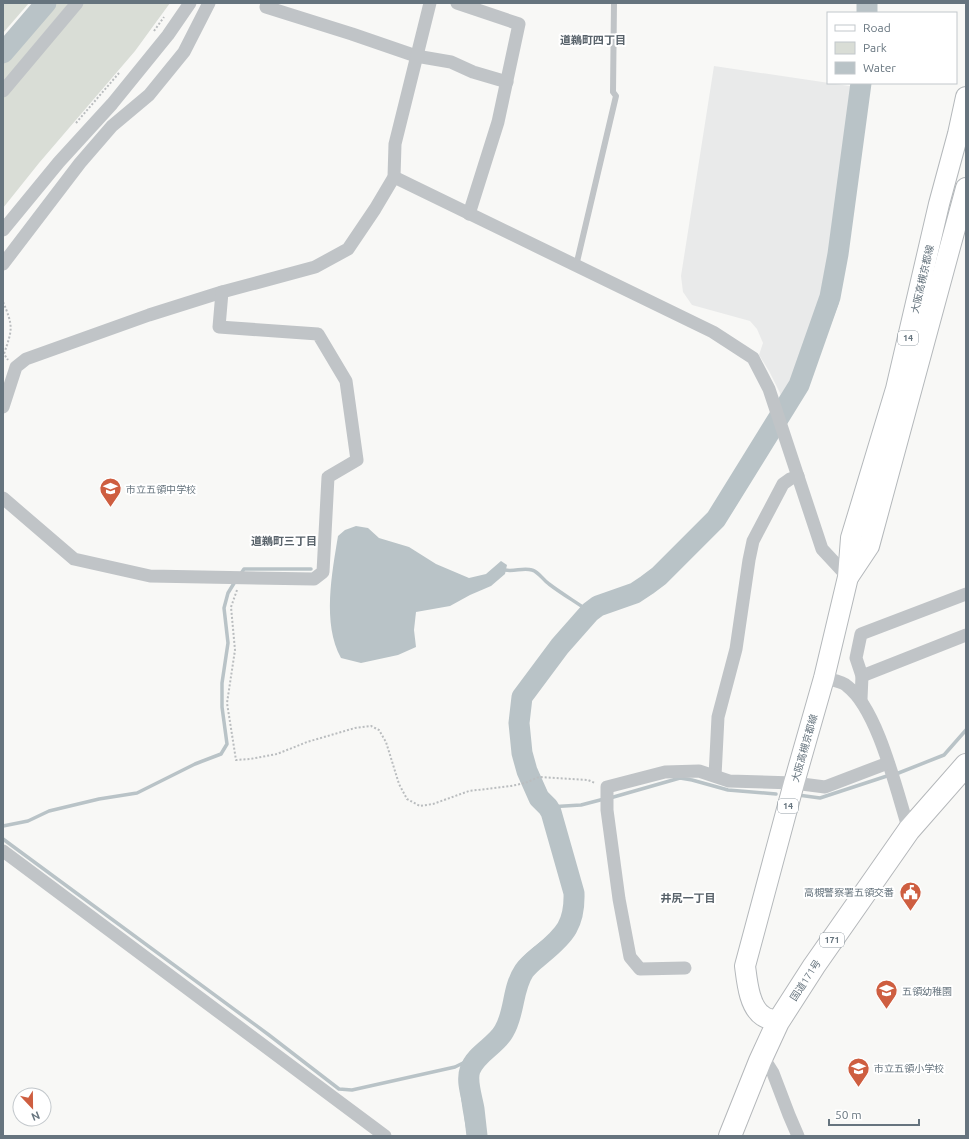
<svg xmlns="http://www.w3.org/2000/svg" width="969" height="1139" font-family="Ubuntu,'Noto Sans JP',sans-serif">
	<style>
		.built { fill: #e9eaea }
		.green { fill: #d9ddd6 }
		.water { fill: #b9c3c7 }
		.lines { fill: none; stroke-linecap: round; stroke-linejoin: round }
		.stream { stroke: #b9c3c7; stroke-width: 3.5 }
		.river { stroke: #b9c3c7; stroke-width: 21 }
		.primary-casing { stroke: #b4b8bb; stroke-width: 22 }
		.highway-casing { stroke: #b4b7ba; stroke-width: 24 }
		.path { stroke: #babdbf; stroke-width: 2; stroke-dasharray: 2 2; stroke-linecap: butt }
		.lane { stroke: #c0c4c7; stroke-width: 6 }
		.street { stroke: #c0c4c7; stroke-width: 13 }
		.primary { stroke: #fff; stroke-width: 20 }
		.highway { stroke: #fff; stroke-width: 22 }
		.labels { text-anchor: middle; stroke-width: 4; stroke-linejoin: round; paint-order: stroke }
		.shield { fill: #fff; stroke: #949ea5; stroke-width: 1 }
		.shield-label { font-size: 9px; font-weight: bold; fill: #66747e }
		.street-label { font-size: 10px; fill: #66747e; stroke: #fff }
		.poi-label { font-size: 10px; fill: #66747e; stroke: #fff; text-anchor: start }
		.neighbourhood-label { font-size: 11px; font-weight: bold; fill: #58626a; stroke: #fff }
	</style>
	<rect width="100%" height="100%" fill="#f8f8f6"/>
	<path class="built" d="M714 66 856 87 825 300 791 389 782 402 780 393 769 371 759 355 763 343 757 329 750 321 692 305 683 292 681 276Z"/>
	<g class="green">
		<path d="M3 3H29L3 33Z"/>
		<path d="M49 3H69L3 82V57Z"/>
		<path d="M83 3H170L135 51 39 163 3 208V96Z"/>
	</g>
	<path class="water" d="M356 526 368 528 379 538 409 547 436 564 469 578 486 574 501 561 507 565 505 574 491 586 470 595 450 606 416 612 414 630 416 647 398 655 361 663 341 658C322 623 332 573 338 536L345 530Z"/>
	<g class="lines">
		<g class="stream">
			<path d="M875 13V3"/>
			<path d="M784 424 804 391 837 303 848 235 868 83"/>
			<path d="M505 570C515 572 523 567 532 570 539 572 543 580 549 584 562 594 576 602 590 612"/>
			<path d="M240 575 244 569H311"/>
			<path d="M896 774 944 755 966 730"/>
			<path d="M546 793C540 782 533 771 531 759 526 737 525 714 532 693L586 627 596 617 603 611 638 600 650 593 662 583 721 524 730 512 779 432"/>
			<path d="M798 795 820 798 890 775"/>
			<path d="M610 798 680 778 692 780 728 790 776 794"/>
			<path d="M548 807 581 805 604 799"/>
			<path d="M3 826 28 821 49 811 99 799 137 793 195 764 221 754 227 744 222 707V683L228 643 224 608 228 593 236 580"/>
			<path d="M3 839 269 1035 339 1089 352 1090 455 1067 467 1061"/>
			<path d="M469 1136C466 1113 452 1069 473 1051 484 1041 495 1035 501 1020 509 1002 507 980 520 963 543 935 564 940 567 896L547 823"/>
		</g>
		<g class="river">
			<path d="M867 3V13"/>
			<path d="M3 53 46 3"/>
			<path d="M477 1136C476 1127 475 1118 474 1109 472 1097 466 1081 470 1070 476 1053 496 1046 504 1031 515 1013 512 989 524 971 529 964 536 959 542 954 565 935 575 924 574 893L551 812 548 807 539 798 527 771 522 753 519 723 522 697 560 646 590 612 598 606 635 593 647 585 659 576 716 519 799 385 830 297 838 254 861 83"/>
		</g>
		<defs>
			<g id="primary">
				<path d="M849 576 869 546 966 188"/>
				<path d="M778 1022C774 1020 767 1019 763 1016 749 1007 747 981 745 966L794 783 824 678 848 577 851 538 896 389 939 204 958 134 966 97"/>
			</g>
			<path id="highway" d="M730 1136 760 1061 778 1022 814 966 909 830 966 765"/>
		</defs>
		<use href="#primary" class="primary-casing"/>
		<use href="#highway" class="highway-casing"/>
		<g class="path">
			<path d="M154 31 164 17"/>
			<path d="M76 123 119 73"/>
			<path d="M3 302C14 327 12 330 4 354L8 360"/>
			<path d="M237 590 231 607 235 650 227 703 236 760 250 759 277 754 307 742 355 728 371 726 379 730 386 742 399 784 407 799 420 806 433 804 469 791 511 786 525 783 539 777 588 780 595 783"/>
		</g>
		<path class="lane" d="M576 266 616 96 613 92 614 3"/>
		<g class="street">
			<path d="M267 3 266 7 352 34 416 56 451 62 473 72 507 82"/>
			<path d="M457 3 519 24 498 122 469 214"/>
			<path d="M3 91 77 3"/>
			<path d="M394 177 713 332 753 358 769 389 822 549 848 577"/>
			<path d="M3 230 59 162 112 104 168 35 190 3"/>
			<path d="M3 264 80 163 112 126 149 95 184 52 209 3"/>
			<path d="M3 407 16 367 26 359 149 315 222 292 315 267 348 249 375 209 394 177 395 144 430 3"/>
			<path d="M3 498 74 559 150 576 314 579 323 572 328 477 357 460 346 381 318 334 219 327 222 292"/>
			<path d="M862 676 966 635"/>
			<path d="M824 678C831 680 842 681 847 686 878 709 897 793 909 830"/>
			<path d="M861 699 862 676 856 658 861 634 966 594"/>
			<path d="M715 776 718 717 736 649 749 560 753 541 783 484 790 479 798 476"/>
			<path d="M3 851 385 1136"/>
			<path d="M685 968 640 969 630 957 619 899 607 810V787L665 772 699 771 729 781 794 783 825 787 888 763"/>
			<path d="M760 1061 768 1065 773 1073 789 1115 798 1136"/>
		</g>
		<use href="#primary" class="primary"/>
		<use href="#highway" class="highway"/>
	</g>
	<defs>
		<symbol id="school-pin" viewBox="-11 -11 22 30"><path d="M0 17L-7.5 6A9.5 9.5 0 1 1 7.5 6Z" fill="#ce5e40" stroke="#fff"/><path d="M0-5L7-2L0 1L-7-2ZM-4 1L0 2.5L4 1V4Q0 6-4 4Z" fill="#fff"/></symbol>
		<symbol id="civic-pin" viewBox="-11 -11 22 30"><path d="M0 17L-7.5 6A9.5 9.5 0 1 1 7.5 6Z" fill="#ce5e40" stroke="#fff"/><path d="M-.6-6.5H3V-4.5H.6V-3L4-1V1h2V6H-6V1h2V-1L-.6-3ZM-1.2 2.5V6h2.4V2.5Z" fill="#fff"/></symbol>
	</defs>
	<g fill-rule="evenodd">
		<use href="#school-pin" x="98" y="476" width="25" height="34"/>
		<use href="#civic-pin" x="898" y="880" width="25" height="34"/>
		<use href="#school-pin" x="874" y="978" width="25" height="34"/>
		<use href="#school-pin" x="846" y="1056" width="25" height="34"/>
	</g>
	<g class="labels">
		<g class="shield">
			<rect x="898" y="331" width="20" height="14" rx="3"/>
			<rect x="778" y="799" width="20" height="14" rx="3"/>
			<rect x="820" y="933" width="24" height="14" rx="3"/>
		</g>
		<g class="shield-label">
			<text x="908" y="341">14</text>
			<text x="788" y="809">14</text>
			<text x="832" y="943">171</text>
		</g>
		<g class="street-label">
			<text transform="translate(922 279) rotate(-77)" y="4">大阪高槻京都線</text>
			<text transform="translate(804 748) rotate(-74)" y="4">大阪高槻京都線</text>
			<text transform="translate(805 980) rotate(-57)" y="4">国道171号</text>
		</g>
		<g class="poi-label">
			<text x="126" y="493">市立五領中学校</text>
			<text x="894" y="896" text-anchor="end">高槻警察署五領交番</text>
			<text x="902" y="995">五領幼稚園</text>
			<text x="874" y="1072">市立五領小学校</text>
		</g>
		<g class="neighbourhood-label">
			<text x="593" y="44">道鵜町四丁目</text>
			<text x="284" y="545">道鵜町三丁目</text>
			<text x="688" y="902">井尻一丁目</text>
		</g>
	</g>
	<rect width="969" height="1139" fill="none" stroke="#66747e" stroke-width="8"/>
	<rect x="827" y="12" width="130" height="72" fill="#ffffff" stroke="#c2c7cb"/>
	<rect x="835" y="25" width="20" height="6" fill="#ffffff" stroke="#c2c7cb"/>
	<text x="863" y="32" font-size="12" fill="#66747e">Road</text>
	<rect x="835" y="42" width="20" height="12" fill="#d9ddd6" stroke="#c2c7cb"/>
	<text x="863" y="52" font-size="12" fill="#66747e">Park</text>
	<rect x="835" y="62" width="20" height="12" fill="#b9c3c7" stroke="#c2c7cb"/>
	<text x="863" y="72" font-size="12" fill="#66747e">Water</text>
	<g transform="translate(32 1107) rotate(158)"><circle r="19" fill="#ffffff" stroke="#c2c7cb"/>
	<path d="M0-3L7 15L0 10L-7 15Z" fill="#ce5e40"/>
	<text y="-6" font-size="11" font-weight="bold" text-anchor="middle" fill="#66747e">N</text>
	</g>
	<path d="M829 1119v6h90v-6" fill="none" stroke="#66747e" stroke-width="2"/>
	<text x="835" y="1119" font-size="12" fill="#66747e" stroke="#ffffff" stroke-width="3" paint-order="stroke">50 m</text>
</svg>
